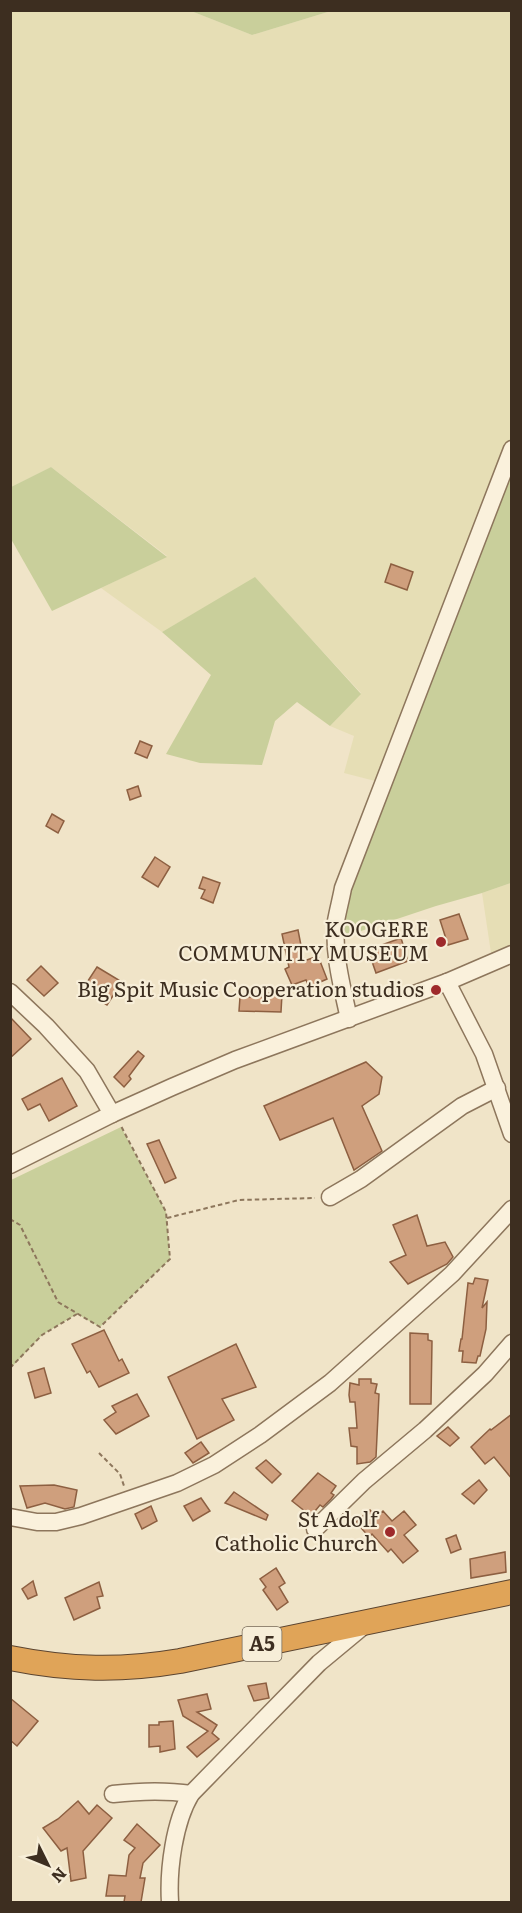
<svg xmlns="http://www.w3.org/2000/svg" width="522" height="1913" font-family="Literata,serif">
	<style>
		.farmland { fill: #e6deb5 }
		.green { fill: #c9cf9b }
		.building { fill: #cf9f7d; stroke: #8d5f41; stroke-width: 1.5 }
		.lines { fill: none; stroke-linecap: round; stroke-linejoin: round }
		.minor-casing { stroke: #8d765c; stroke-width: 19 }
		.highway-casing { stroke: #5b4430; stroke-width: 26 }
		.path { stroke: #8d765c; stroke-width: 2; stroke-dasharray: 4.5 3; stroke-linecap: butt }
		.minor { stroke: #faf1dc; stroke-width: 16 }
		.highway { stroke: #e0a458; stroke-width: 24 }
		.poi-dot { fill: #9e2a2b; stroke: #f7eed8; stroke-width: 2 }
		.labels { text-anchor: middle; stroke-width: 4.5; stroke-linejoin: round; paint-order: stroke }
		.shield { fill: #f7eed8; stroke: #756857; stroke-width: 1.5 }
		.shield-label { font-size: 20px; font-weight: bold; fill: #3d2e20 }
		.poi-label { font-size: 21px; fill: #3d2e20; stroke: #f7eed8; text-anchor: end }
	</style>
	<rect width="100%" height="100%" fill="#f0e4c8"/>
	<g class="farmland">
		<path d="M11 11H191L252 35 331 11H511V439L502 457 379 782 344 773 354 736 330 726 361 693 255 578 162 632 101 588 167 556 51 467 11 487Z"/>
		<path d="M511 883V945L491 953 482 893Z"/>
	</g>
	<g class="green">
		<path d="M191 11H331L252 35Z"/>
		<path d="M511 463V883L482 893 436 906 343 937 345 897Z"/>
		<path d="M51 467 167 557 52 611 11 539V487Z"/>
		<path d="M255 577 361 694 330 726 297 702 275 721 262 765 200 763 166 754 211 675 162 632Z"/>
		<path d="M121 1127 166 1212 170 1259 100 1327 77 1314 42 1335 11 1368V1180Z"/>
	</g>
	<g class="building">
		<path d="M391 564 413 572 407 590 385 582Z"/>
		<path d="M140 741 152 746 147 758 135 753Z"/>
		<path d="M138 786 141 796 130 800 127 790Z"/>
		<path d="M52 814 64 821 58 833 46 826Z"/>
		<path d="M155 857 170 867 158 887 142 877Z"/>
		<path d="M203 877 220 883 213 903 201 898 205 890 199 888Z"/>
		<path d="M459 914 468 939 448 945 440 920Z"/>
		<path d="M298 930 304 961 318 956 327 979 309 987 306 980 292 985 285 969 289 967 282 934Z"/>
		<path d="M401 938 408 961 376 973 368 950Z"/>
		<path d="M41 966 58 983 44 996 27 980Z"/>
		<path d="M97 967 122 982 107 1005 82 990Z"/>
		<path d="M264 993 282 994 281 1012 239 1011 240 997H264Z"/>
		<path d="M10 1017 31 1039 10 1058Z"/>
		<path d="M138 1051 144 1056 129 1076 131 1079 124 1087 114 1077Z"/>
		<path d="M366 1062 382 1077 379 1094 362 1106 382 1151 354 1170 333 1118 280 1140 264 1106Z"/>
		<path d="M62 1078 77 1106 49 1121 40 1104 28 1110 22 1099Z"/>
		<path d="M159 1140 176 1178 165 1183 147 1144Z"/>
		<path d="M417 1215 427 1246 445 1242 453 1257 447 1264 408 1284 390 1262 406 1255 393 1225Z"/>
		<path d="M475 1278 488 1280 482 1308 487 1302 486 1329 480 1356H478L476 1363 462 1362 463 1351H459L461 1339H462L468 1283 473 1284Z"/>
		<path d="M104 1330 119 1361 122 1359 129 1373 99 1387 90 1371 87 1373 72 1344Z"/>
		<path d="M410 1333 428 1334V1340L432 1341 431 1404H410Z"/>
		<path d="M236 1344 256 1387 222 1399 234 1420 197 1439 168 1377Z"/>
		<path d="M44 1368 51 1393 35 1398 28 1373Z"/>
		<path d="M359 1379H371V1383L377 1384 375 1393 379 1394 376 1457 370 1462 357 1464V1447L351 1446 349 1428H357L355 1402H350L349 1395 350 1383 359 1385Z"/>
		<path d="M137 1394 149 1416 116 1434 104 1420 116 1412 112 1406Z"/>
		<path d="M512 1414V1479L494 1457 485 1464 471 1447 490 1429 491 1430Z"/>
		<path d="M448 1427 459 1438 450 1446 437 1436Z"/>
		<path d="M201 1442 209 1453 193 1463 185 1453Z"/>
		<path d="M266 1460 281 1474 272 1483 256 1468Z"/>
		<path d="M318 1473 336 1486 331 1493 334 1495 331 1499 323 1507 320 1505 311 1516 292 1501Z"/>
		<path d="M479 1480 487 1490 474 1504 462 1494Z"/>
		<path d="M54 1485 77 1490 74 1507 65 1509 45 1503 27 1508 20 1486Z"/>
		<path d="M234 1492 268 1515 266 1520 225 1503Z"/>
		<path d="M201 1498 210 1511 193 1521 184 1506Z"/>
		<path d="M151 1506 157 1521 142 1529 135 1514Z"/>
		<path d="M370 1510 376 1517 383 1511 392 1521 404 1511 416 1525 404 1535 418 1551 403 1563 391 1549 388 1552 372 1534 369 1537 356 1522Z"/>
		<path d="M456 1535 461 1549 451 1553 446 1539Z"/>
		<path d="M505 1552 506 1572 471 1578 470 1559Z"/>
		<path d="M276 1568 285 1583 279 1587 288 1602 277 1610 263 1590 266 1587 260 1579Z"/>
		<path d="M33 1581 37 1595 28 1599 22 1589Z"/>
		<path d="M99 1582 103 1596 97 1597 100 1608 74 1620 65 1598Z"/>
		<path d="M266 1683 269 1698 254 1701 248 1686Z"/>
		<path d="M207 1694 211 1709 197 1712 217 1725 212 1733 219 1739 197 1757 187 1747 208 1731 183 1716 178 1700Z"/>
		<path d="M10 1698 38 1721 17 1746 10 1740Z"/>
		<path d="M173 1721 175 1749 160 1752V1746L149 1747V1725H159V1722Z"/>
		<path d="M78 1801 89 1814 97 1805 112 1818 83 1851 86 1878 71 1881 67 1848 61 1851 43 1828 58 1819Z"/>
		<path d="M137 1824 160 1845 143 1863 140 1878H145L141 1902H124L125 1896H106L109 1875 126 1876 129 1855 135 1848 124 1840Z"/>
	</g>
	<g class="lines">
		<defs>
			<g id="minor">
				<path d="M447 982 484 1054 512 1134"/>
				<path d="M10 992 46 1026 87 1071 112 1114"/>
				<path d="M349 1019C342 986 333 954 336 921 338 910 341 899 343 888L512 449"/>
				<path d="M10 1165 112 1114 172 1087 235 1060 447 982 512 954"/>
				<path d="M330 1197 361 1179 462 1106 497 1088"/>
				<path d="M10 1517 37 1522H56L81 1516 177 1483 214 1465 260 1435 330 1383 452 1274 512 1209"/>
				<path d="M315 1529 364 1481 425 1430 485 1374 512 1343"/>
				<path d="M113 1794C139 1791 165 1790 191 1794"/>
				<path d="M170 1902C168 1870 174 1822 191 1794L319 1663 366 1624"/>
			</g>
			<path id="highway" d="M10 1658C70 1670 121 1671 180 1661L512 1592"/>
		</defs>
		<use href="#minor" class="minor-casing"/>
		<use href="#highway" class="highway-casing"/>
		<g class="path">
			<path d="M167 1218 239 1200 315 1198"/>
			<path d="M10 1219 20 1225 58 1302 100 1327 170 1259 166 1212 121 1126"/>
			<path d="M10 1368 42 1335 77 1314"/>
			<path d="M99 1453 120 1474 124 1486"/>
		</g>
		<use href="#minor" class="minor"/>
		<use href="#highway" class="highway"/>
	</g>
	<g class="poi-dot">
		<circle cx="441" cy="942" r="6"/>
		<circle cx="436" cy="990" r="6"/>
		<circle cx="390" cy="1532" r="6"/>
	</g>
	<g class="labels">
		<rect class="shield" x="242.5" y="1627" width="39" height="34" rx="4.5"/>
		<g class="shield-label">
			<text x="262" y="1651">A5</text>
		</g>
		<g class="poi-label">
			<text x="429" y="937">KOOGERE<tspan x="429" dy="24">COMMUNITY MUSEUM</tspan></text>
			<text x="424" y="997">Big Spit Music Cooperation studios</text>
			<text x="378" y="1527">St Adolf<tspan x="378" dy="24">Catholic Church</tspan></text>
		</g>
	</g>
	<rect width="522" height="1913" fill="none" stroke="#3d2e20" stroke-width="24"/>
	<g transform="translate(48 1865) rotate(133)" stroke="#f7eed8" stroke-width="4.5" paint-order="stroke">
	<path d="M0-4.5L10 22L0 15L-10 22Z" fill="#3d2e20"/>
	<text y="-9" font-size="16" font-weight="bold" text-anchor="middle" fill="#3d2e20">N</text>
	</g>
</svg>
